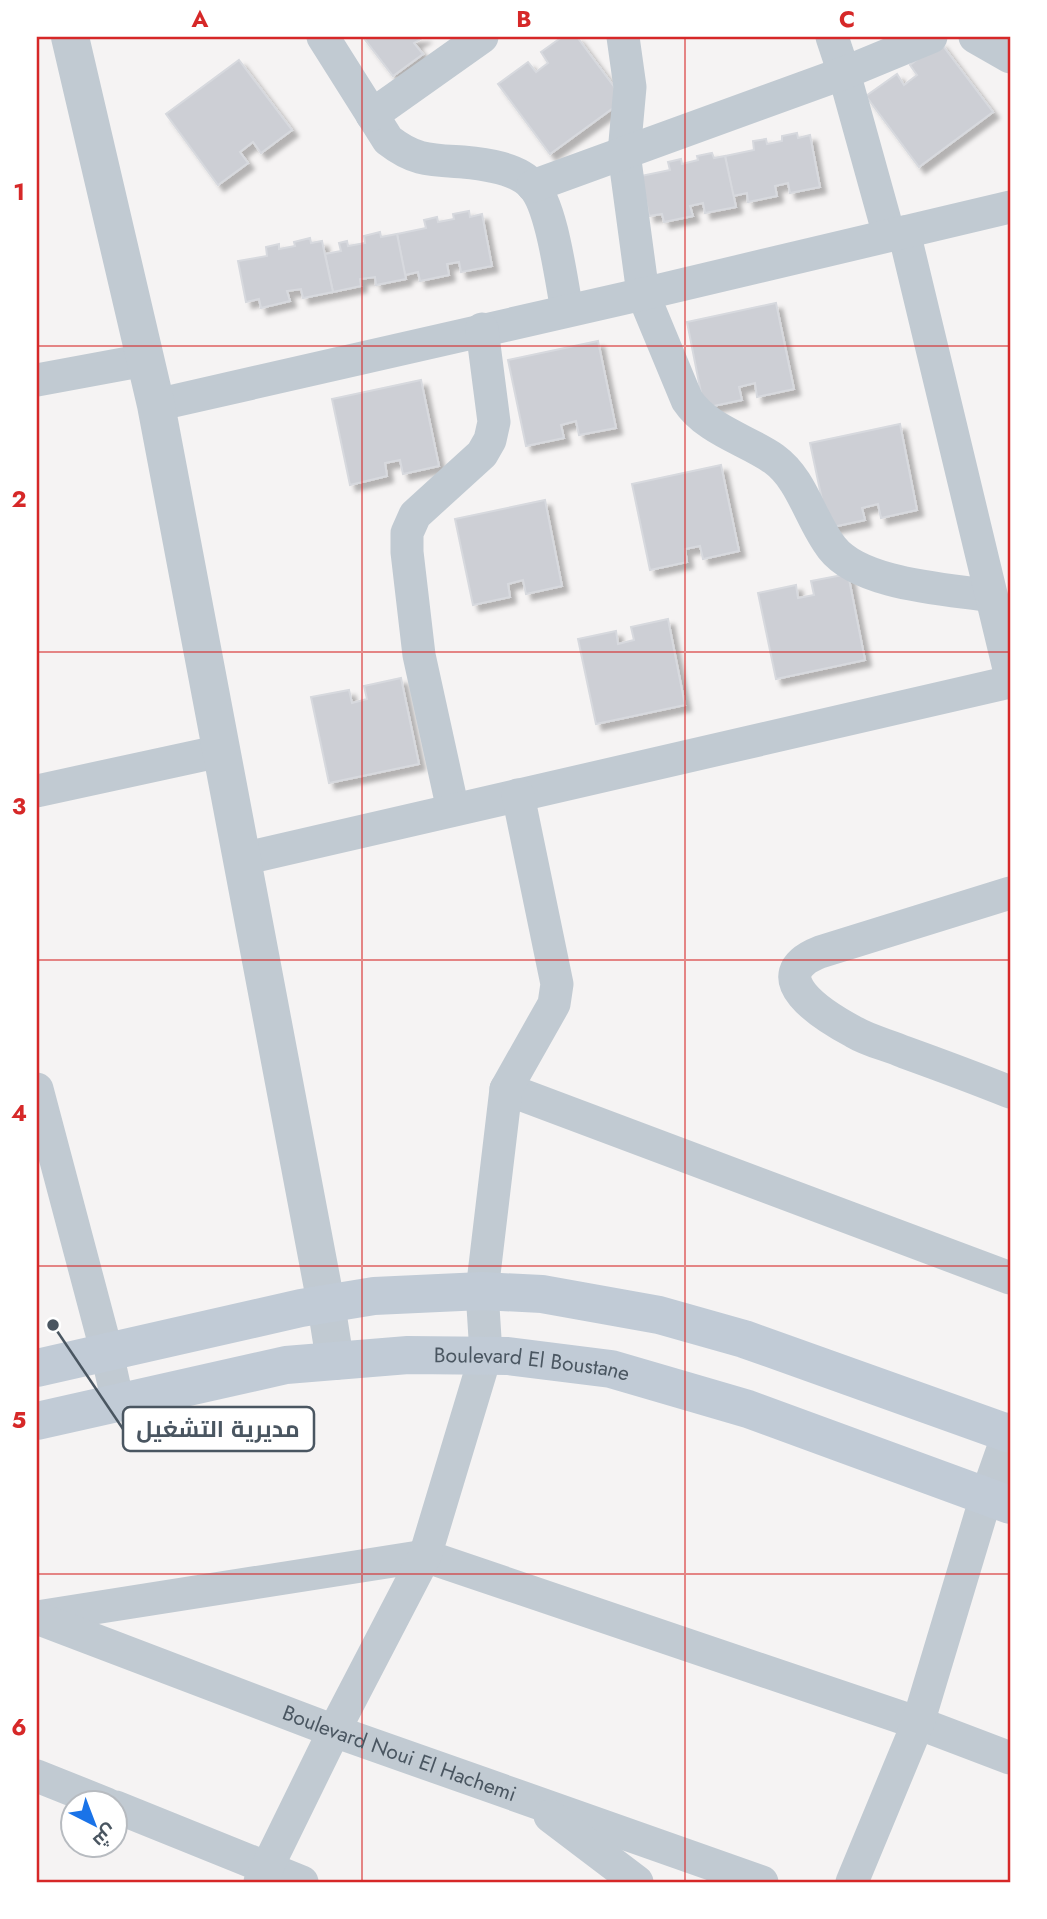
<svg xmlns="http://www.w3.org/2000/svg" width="1047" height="1919" font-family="Jost,Cairo,sans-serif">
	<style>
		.building { fill: #cdcfd5; stroke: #d7d9de; stroke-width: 2; filter: url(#shadow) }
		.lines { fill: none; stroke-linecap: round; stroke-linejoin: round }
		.minor { stroke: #c1cad2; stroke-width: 33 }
		.tertiary { stroke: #c1cad2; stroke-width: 38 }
		.secondary { stroke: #c1cbd6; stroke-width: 38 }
		.grid { fill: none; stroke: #d62828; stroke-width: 2; stroke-opacity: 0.55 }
		.labels { text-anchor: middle; stroke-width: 7; stroke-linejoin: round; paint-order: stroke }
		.street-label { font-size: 21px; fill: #4a5661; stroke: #fff }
		.leader { fill: none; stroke: #4a5661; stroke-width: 2.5 }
		.callout-dot { fill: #4a5661; stroke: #fff; stroke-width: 2.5 }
		.callout { fill: #fff; stroke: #4a5661; stroke-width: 2.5 }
		.callout-label { font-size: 23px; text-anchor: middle; font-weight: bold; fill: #4a5661 }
		.neatline { fill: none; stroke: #d62828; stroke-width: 2.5 }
		.grid-label { font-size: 23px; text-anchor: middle; font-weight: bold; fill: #d62828 }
	</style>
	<defs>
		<filter id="shadow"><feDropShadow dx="6" dy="6" stdDeviation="2" flood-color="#0004"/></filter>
	</defs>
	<rect width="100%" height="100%" fill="#f5f3f3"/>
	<g class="building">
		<path d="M363 37H424L414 43 423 54 393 76Z"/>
		<path d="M562 37H577L624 100 550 154 498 84 528 62 536 72 548 63 541 52Z"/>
		<path d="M940 42 993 112 919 167 866 96 897 74 904 85 917 75 910 65Z"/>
		<path d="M239 60 292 130 261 153 253 142 240 152 248 163 218 185 166 114Z"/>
		<path d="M797 133 798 138 810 135 820 187 790 193 788 183 775 186 777 196 748 202 747 193 733 196 725 156 754 150 753 141 766 139 767 144 782 141V136Z"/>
		<path d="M712 153 714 158 725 156 736 207 705 213 703 203 690 206 693 216 664 222 662 214 649 216 641 176 670 170 668 162 681 159 682 164 698 160 697 156Z"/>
		<path d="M469 211 470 217 482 214 492 266 461 272 459 262 447 264 449 275 420 281 418 272 405 275 397 234 426 228 424 220 437 217 438 222 454 219 453 214Z"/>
		<path d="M380 232 381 237 397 234 406 279 376 285 375 277 360 279 361 286 333 292 325 254 341 251 339 243 347 241 348 246 365 243 364 236Z"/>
		<path d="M310 238 311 243 322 241 333 292 303 298 301 289 287 291 290 301 261 308 259 299 246 302 238 261 267 256 266 247 279 244V249L295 246 294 242Z"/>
		<path d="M776 303 794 389 757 397 755 383 739 387 742 400 704 408 687 322Z"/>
		<path d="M598 341 616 428 579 435 576 421 561 425 564 438 526 446 508 360Z"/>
		<path d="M421 380 439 466 403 474 400 460 385 463 387 476 350 485 332 399Z"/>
		<path d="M900 424 917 510 881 518 878 504 862 508 865 520 828 528 810 443Z"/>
		<path d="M721 465 739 551 703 559 700 546 685 549 687 562 650 570 632 484Z"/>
		<path d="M545 500 562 586 526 594 523 580 508 584 510 597 473 605 455 519Z"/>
		<path d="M848 574 865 660 776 679 758 593 796 585 798 598 814 595 811 581Z"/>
		<path d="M668 619 685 705 596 724 578 639 616 631 618 644 634 640 631 627Z"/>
		<path d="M401 678 419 764 329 783 311 697 349 690 352 703 367 699 364 686Z"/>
	</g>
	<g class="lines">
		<g class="minor">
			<path d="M323 37 388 140C415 161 430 160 463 162 485 164 518 168 533 186 552 206 561 280 567 310"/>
			<path d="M623 37 630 87 624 153 643 294 687 400C707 430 745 439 774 459 803 480 810 520 832 548 861 585 947 589 991 596"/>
			<path d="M832 37 844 73 889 235"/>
			<path d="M975 37 1010 57"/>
			<path d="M372 115 482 37"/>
			<path d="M533 186 844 73 931 37"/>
			<path d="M904 232 1010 673"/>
			<path d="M37 380 145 360"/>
			<path d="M156 405 643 294 1010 207"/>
			<path d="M37 791 221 751"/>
			<path d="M453 810 419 655 407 552V533L415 515 482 454 490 440 494 422 482 329"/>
			<path d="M242 859 1010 682"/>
			<path d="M1010 893 820 952C759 976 824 1016 854 1032 869 1041 888 1045 904 1052 940 1065 975 1078 1010 1092"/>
			<path d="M37 1089 107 1353 118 1403"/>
			<path d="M506 1089 1010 1278"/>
			<path d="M37 1617 425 1556 918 1723 1010 1758"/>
			<path id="s1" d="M37 1618 334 1731 762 1882"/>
			<path d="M37 1776 107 1804"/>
			<path d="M116 1807 302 1882"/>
			<path d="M550 1816 637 1882"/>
			<path d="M260 1882 334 1731 425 1556 486 1354 482 1291 506 1089 554 1004 557 984 518 795"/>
			<path d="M852 1882 918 1723 986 1497 1010 1429"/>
		</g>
		<path class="tertiary" d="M70 37 156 405 326 1304 335 1361"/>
		<g class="secondary">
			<path d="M37 1368 301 1308 374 1296 482 1291 542 1294 659 1315 744 1339 1010 1434"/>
			<path id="s2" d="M37 1421 286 1365 408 1355 508 1356 611 1369 748 1409 1010 1505"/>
		</g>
	</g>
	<path class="grid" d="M362 37V1882M685 37V1882M37 346H1010M37 652H1010M37 960H1010M37 1266H1010M37 1574H1010"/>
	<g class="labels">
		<g class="street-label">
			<text dy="7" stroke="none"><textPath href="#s2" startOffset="502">Boulevard El Boustane</textPath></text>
			<text dy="7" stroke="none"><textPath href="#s1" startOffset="387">Boulevard Noui El Hachemi</textPath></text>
		</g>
	</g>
	<path class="leader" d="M53 1325L123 1429"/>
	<circle class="callout-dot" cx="53" cy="1325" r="7"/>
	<rect class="callout" x="123" y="1407" width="191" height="44" rx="7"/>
	<g class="callout-label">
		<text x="218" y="1437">مديرية التشغيل</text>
	</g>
	<rect width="1047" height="1919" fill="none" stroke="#ffffff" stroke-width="77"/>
	<g transform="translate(94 1824) rotate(138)"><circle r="33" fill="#ffffff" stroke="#b7bbc0" stroke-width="2"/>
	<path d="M0-5L12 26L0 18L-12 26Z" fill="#1a73e8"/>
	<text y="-10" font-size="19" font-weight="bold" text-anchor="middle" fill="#4a5661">ش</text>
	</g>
	<rect x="38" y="38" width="971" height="1843" class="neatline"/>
	<g class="grid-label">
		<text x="200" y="27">A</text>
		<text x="524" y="27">B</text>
		<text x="847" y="27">C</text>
		<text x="19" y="200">1</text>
		<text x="19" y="507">2</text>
		<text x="19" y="814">3</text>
		<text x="19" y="1121">4</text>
		<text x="19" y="1428">5</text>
		<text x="19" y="1735">6</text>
	</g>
</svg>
